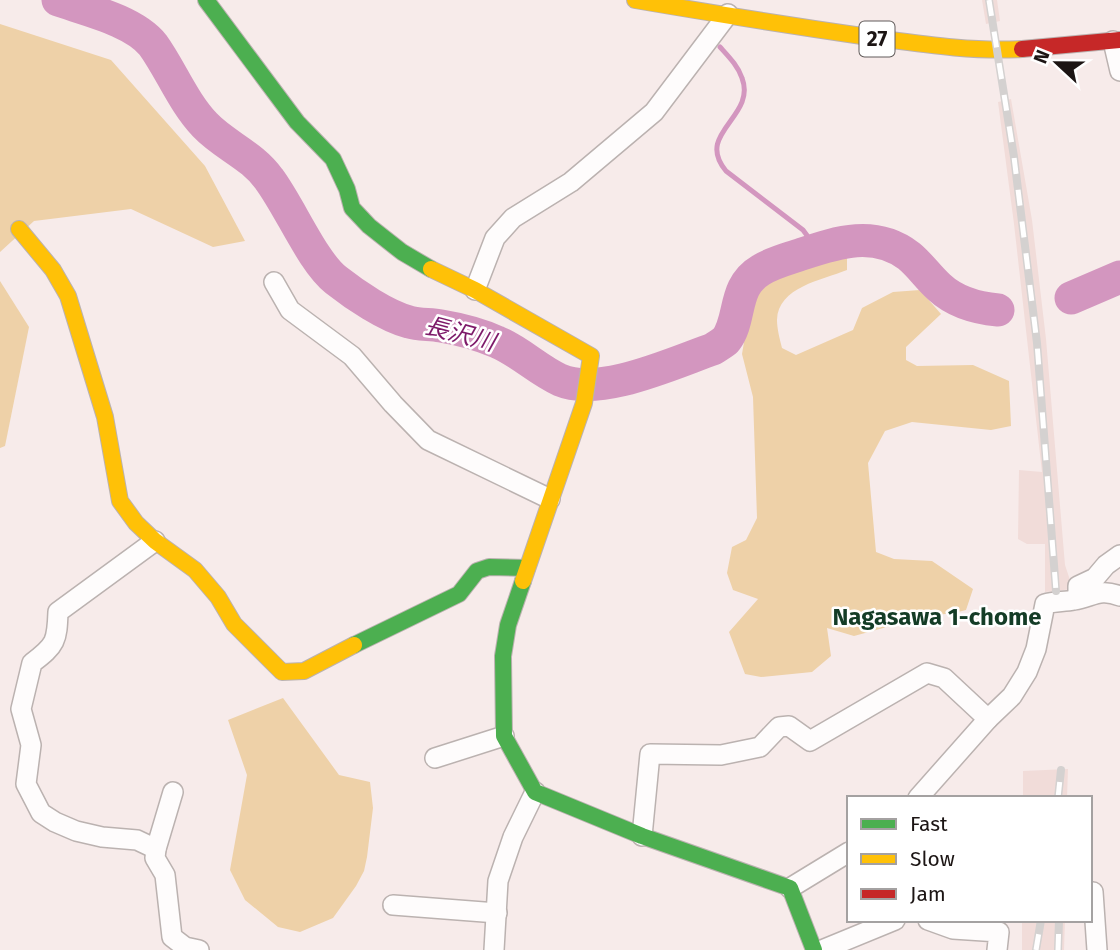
<svg xmlns="http://www.w3.org/2000/svg" width="1120" height="950" font-family="'Fira Sans','Noto Sans JP',sans-serif">
	<style>
		.built { fill: #f1dcd9 }
		.green { fill: #eed1a8 }
		.lines { fill: none; stroke-linecap: round; stroke-linejoin: round }
		.stream { stroke: #d396bf; stroke-width: 5 }
		.river { stroke: #d396bf; stroke-width: 33 }
		.street-casing { stroke: #bbb2b0; stroke-width: 22 }
		.fast-casing { stroke: #bbb2b0; stroke-width: 18 }
		.slow-casing { stroke: #bbb2b0; stroke-width: 18 }
		.jam-casing { stroke: #bbb2b0; stroke-width: 18 }
		.street { stroke: #fefcfc; stroke-width: 19 }
		.fast { stroke: #4caf50; stroke-width: 16 }
		.slow { stroke: #ffc107; stroke-width: 16 }
		.jam { stroke: #c62828; stroke-width: 16 }
		.rail-casing { stroke: #d4d1d0; stroke-width: 8 }
		.rail { stroke: #fff; stroke-width: 5; stroke-dasharray: 16; stroke-linecap: butt }
		.labels { text-anchor: middle; stroke-width: 5; stroke-linejoin: round; paint-order: stroke }
		.shield { fill: #fff; stroke: #605b5a; stroke-width: 2 }
		.shield-label { font-size: 21px; font-weight: bold; fill: #1c1514 }
		.water-label { font-size: 24px; font-style: italic; fill: #7d1969; stroke: #fff }
		.neighbourhood-label { font-size: 24px; font-weight: bold; fill: #143c26; stroke: #fff }
	</style>
	<rect width="100%" height="100%" fill="#f7ebea"/>
	<g class="built">
		<path d="M982 0H997L1000 21 986 24Z"/>
		<path d="M1011 99 1032 220 1046 339 1065 565 1073 589 1045 592V544H1027L1018 539 1019 470 1042 472 1014 224 998 102Z"/>
		<path d="M1068 769 1067 798H1023V771Z"/>
		<path d="M1022 920H1065L1064 950H1022Z"/>
	</g>
	<g class="green">
		<path d="M0 24 111 60 205 166 245 241 213 247 131 209 34 221 0 252Z"/>
		<path d="M847 257V270C822 280 778 287 777 320 777 329 780 340 782 348L796 355 853 330 862 308 893 292 920 290 941 314 906 347V360L917 366 973 365 1009 381 1011 426 991 430 912 422 885 431 868 463 876 552 894 559 932 561 973 589 966 610 954 613 909 618 887 627 854 636 827 628 831 656 812 672 761 677 745 674 729 632 758 599 733 590 727 573 732 547 746 540 757 518 753 397 742 354 750 307 762 283 788 269Z"/>
		<path d="M0 281 29 327 5 446 0 448Z"/>
		<path d="M283 698 339 775 370 782 373 808 367 857 364 871 356 886 333 918 300 932 278 927 245 900 230 870 247 775 228 720Z"/>
	</g>
	<g class="lines">
		<path class="stream" d="M720 47C729 57 738 66 742 78 757 117 694 133 726 171L803 230 817 249"/>
		<g class="river">
			<path d="M58 0C87 10 134 21 153 45 171 70 183 102 205 125 225 146 252 155 269 179 290 207 312 261 336 280 355 295 386 316 409 322 419 325 430 324 441 326 459 329 479 334 497 342 519 351 538 370 560 380 600 397 673 363 713 349 717 346 723 343 726 340 742 319 732 287 761 270 774 262 788 259 802 254 838 242 875 230 909 256 920 265 928 277 939 287 955 302 976 308 998 310"/>
			<path d="M1071 298 1120 277"/>
		</g>
		<defs>
			<g id="street">
				<path d="M1113 41 1120 71"/>
				<path d="M274 282 290 310 352 356 393 404 428 440 550 499"/>
				<path d="M475 290 495 238 513 218 571 182 654 112 728 14"/>
				<path d="M155 541 58 612C57 641 56 645 32 663L21 709 31 745 26 784 41 813 55 822 76 831 102 837 137 840 156 849"/>
				<path d="M1078 595V586L1095 578 1106 565 1120 555"/>
				<path d="M435 758 504 736"/>
				<path d="M173 792 156 849 155 858 165 875 172 937 185 947 199 950"/>
				<path d="M918 798 988 719 1012 696 1027 672 1036 649 1045 604C1054 601 1064 602 1074 600 1093 597 1099 588 1120 596"/>
				<path d="M642 836 650 754 721 755 760 747 779 727 789 726 810 741 927 673 944 678 988 719"/>
				<path d="M790 888 849 852"/>
				<path d="M1093 892 1097 950"/>
				<path d="M393 905 497 913"/>
				<path d="M928 920 953 929 999 932 997 950"/>
				<path d="M494 950 498 881 513 837 535 792"/>
				<path d="M822 950 895 920"/>
			</g>
			<g id="fast">
				<path d="M206 0 297 122 333 159 347 189 352 208 369 226 402 252 431 269"/>
				<path d="M523 581 508 625 503 656 504 736 535 792 642 836 790 888 814 950"/>
				<path d="M354 645 459 594 477 571 489 567 527 568"/>
			</g>
			<g id="slow">
				<path d="M635 0C711 13 786 25 862 36 916 43 968 52 1022 49"/>
				<path d="M19 229 53 270 68 296 105 417 120 501 136 523 155 541 195 570 218 597 234 624 282 672 304 671 354 645"/>
				<path d="M431 269 475 290 591 356 584 403 523 581"/>
			</g>
			<path id="jam" d="M1022 49 1120 40"/>
		</defs>
		<use href="#street" class="street-casing"/>
		<use href="#fast" class="fast-casing"/>
		<use href="#slow" class="slow-casing"/>
		<use href="#jam" class="jam-casing"/>
		<use href="#street" class="street"/>
		<use href="#fast" class="fast"/>
		<use href="#slow" class="slow"/>
		<use href="#jam" class="jam"/>
		<defs>
			<g id="rail">
				<path d="M989 0 1014 157 1037 343 1056 591"/>
				<path d="M1058 798 1061 770"/>
				<path d="M1036 950 1041 920"/>
				<path d="M1058 950 1059 920"/>
			</g>
		</defs>
		<use href="#rail" class="rail-casing"/>
		<use href="#rail" class="rail"/>
	</g>
	<g class="labels">
		<rect class="shield" x="859.5" y="21.5" width="35" height="35" rx="5"/>
		<g class="shield-label">
			<text x="877" y="46">27</text>
		</g>
		<g class="water-label">
			<text transform="translate(460 334) rotate(15)" y="8">長沢川</text>
		</g>
		<g class="neighbourhood-label">
			<text x="937" y="625">Nagasawa 1-chome</text>
		</g>
	</g>
	<rect x="847" y="796" width="245" height="126" fill="#ffffff" stroke="#a4a1a1" stroke-width="2"/>
	<rect x="861" y="819" width="35" height="10" fill="#4caf50" stroke="#a4a1a1" stroke-width="2"/>
	<text x="910" y="831" font-size="21" fill="#1c1514">Fast</text>
	<rect x="861" y="854" width="35" height="10" fill="#ffc107" stroke="#a4a1a1" stroke-width="2"/>
	<text x="910" y="866" font-size="21" fill="#1c1514">Slow</text>
	<rect x="861" y="889" width="35" height="10" fill="#c62828" stroke="#a4a1a1" stroke-width="2"/>
	<text x="910" y="901" font-size="21" fill="#1c1514">Jam</text>
	<g transform="translate(1057 63) rotate(292)" stroke="#ffffff" stroke-width="5" paint-order="stroke">
	<path d="M0-5L12 26L0 18L-12 26Z" fill="#1c1514"/>
	<text y="-10" font-size="19" font-weight="bold" text-anchor="middle" fill="#1c1514">N</text>
	</g>
</svg>
